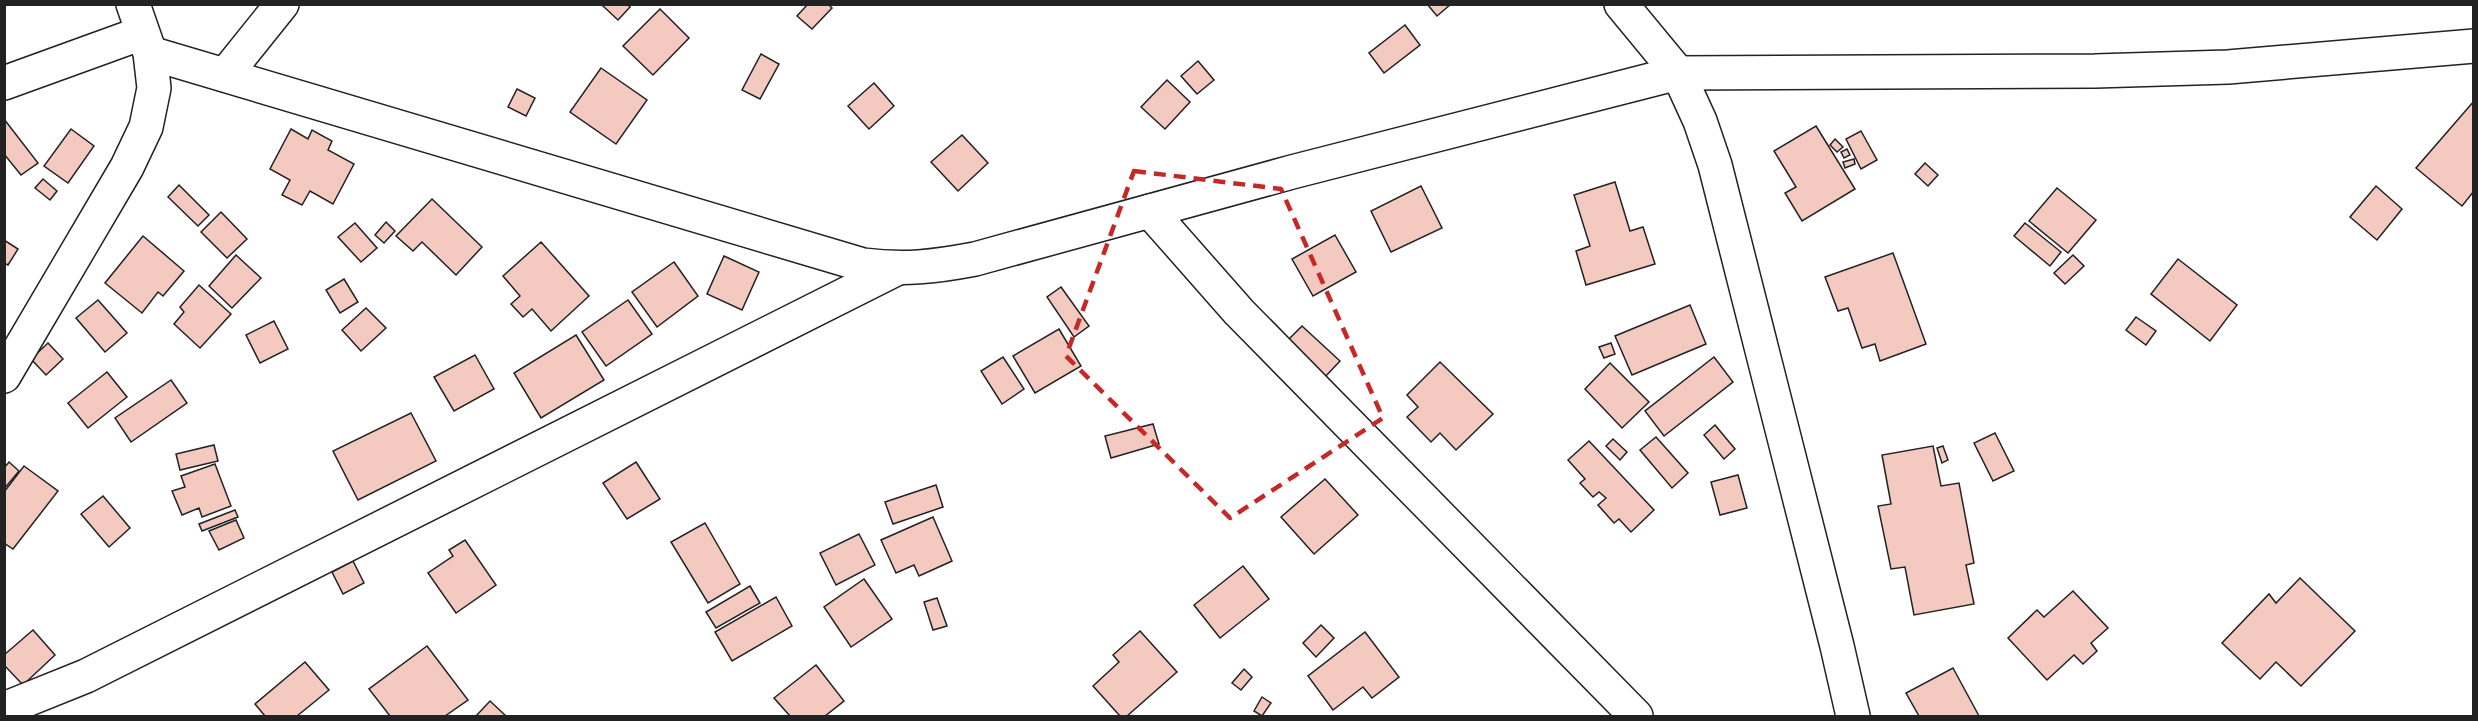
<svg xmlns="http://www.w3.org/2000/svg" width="2478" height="721" font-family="'Space Grotesk',sans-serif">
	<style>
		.building { fill: #f3c9c0; stroke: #222; stroke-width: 1.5 }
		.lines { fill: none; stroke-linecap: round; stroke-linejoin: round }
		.minor-casing { stroke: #222; stroke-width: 36 }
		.minor { stroke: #fff; stroke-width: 33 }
		.marked { fill: none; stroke: #c62828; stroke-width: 4.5; stroke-dasharray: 12 8; stroke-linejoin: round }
	</style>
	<rect width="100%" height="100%" fill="#fff"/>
	<g class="building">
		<path d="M605 4H627L630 7 618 20 603 6Z"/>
		<path d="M808 4H828L832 8 812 29 797 16Z"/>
		<path d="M1427 4H1451L1437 16Z"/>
		<path d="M660 9 689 38 653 75 623 46Z"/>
		<path d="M1405 25 1420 45 1384 73 1369 53Z"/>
		<path d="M761 54 779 64 760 99 742 90Z"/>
		<path d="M1198 61 1214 80 1197 94 1181 76Z"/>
		<path d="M601 68 647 100 616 144 570 112Z"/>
		<path d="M1167 80 1190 102 1165 129 1141 107Z"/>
		<path d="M874 83 894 106 869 129 848 106Z"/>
		<path d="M517 89 535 98 526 116 508 107Z"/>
		<path d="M2474 101V191L2462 206 2416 168Z"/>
		<path d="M4 119 38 163 21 175 4 154Z"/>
		<path d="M1816 126 1855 189 1802 221 1785 193 1796 187 1774 151Z"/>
		<path d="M71 129 94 146 68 183 44 166Z"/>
		<path d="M291 129 308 139 312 130 332 141 328 150 354 164 333 204 310 191 302 205 282 195 290 180 270 169Z"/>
		<path d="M1861 131 1877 160 1861 169 1846 139Z"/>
		<path d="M962 135 988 163 958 191 931 162Z"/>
		<path d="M1835 139 1843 147 1837 152 1830 145Z"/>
		<path d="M1847 149 1850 155 1844 158 1841 152Z"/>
		<path d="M1854 159 1855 164 1845 168 1843 162Z"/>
		<path d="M1925 163 1938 175 1928 186 1915 174Z"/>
		<path d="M43 179 57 191 50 200 35 188Z"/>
		<path d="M1615 182 1630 231 1643 227 1655 264 1586 285 1576 251 1590 246 1574 195Z"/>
		<path d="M179 185 209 215 198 226 168 197Z"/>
		<path d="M1421 186 1442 228 1391 252 1371 211Z"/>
		<path d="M2376 186 2402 209 2377 240 2350 217Z"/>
		<path d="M2057 188 2096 220 2068 253 2029 221Z"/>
		<path d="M432 199 482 247 456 275 422 242 413 251 396 236Z"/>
		<path d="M221 212 247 239 227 258 201 232Z"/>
		<path d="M386 222 395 231 384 243 375 235Z"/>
		<path d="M355 223 377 248 361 262 338 237Z"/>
		<path d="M2025 223 2061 252 2050 266 2014 236Z"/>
		<path d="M1335 235 1356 272 1313 296 1292 259Z"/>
		<path d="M143 236 184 271 163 296 158 292 142 313 105 283Z"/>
		<path d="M4 240 18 249 8 265 4 263Z"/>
		<path d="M541 242 589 296 551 331 532 309 523 317 511 304 520 296 503 276Z"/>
		<path d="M1893 253 1926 344 1880 361 1875 344 1862 348 1848 308 1838 311 1825 277Z"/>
		<path d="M236 255 261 278 232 308 209 286Z"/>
		<path d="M2073 255 2084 266 2065 284 2054 273Z"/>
		<path d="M724 256 759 272 742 310 707 294Z"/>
		<path d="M2178 259 2237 305 2210 341 2151 294Z"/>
		<path d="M674 262 698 296 657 327 632 292Z"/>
		<path d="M344 279 358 302 340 313 326 290Z"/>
		<path d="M199 285 231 314 200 348 174 324 184 312 180 307Z"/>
		<path d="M1061 287 1089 326 1074 337 1047 297Z"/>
		<path d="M98 300 127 333 105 352 76 318Z"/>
		<path d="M628 300 652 334 606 366 582 332Z"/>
		<path d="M1690 305 1706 344 1632 375 1615 336Z"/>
		<path d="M366 308 386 328 361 351 342 330Z"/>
		<path d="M2136 317 2156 331 2146 345 2126 330Z"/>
		<path d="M274 321 288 349 260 363 246 335Z"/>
		<path d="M1302 326 1340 361 1324 378 1286 342Z"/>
		<path d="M1059 329 1081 366 1035 393 1013 356Z"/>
		<path d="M576 335 604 380 541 418 514 373Z"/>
		<path d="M48 343 63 359 46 375 31 359Z"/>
		<path d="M1611 343 1615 354 1604 358 1599 347Z"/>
		<path d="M475 355 494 389 454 411 434 377Z"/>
		<path d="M1003 357 1024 389 1002 404 981 371Z"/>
		<path d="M1714 357 1733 382 1664 436 1645 411Z"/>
		<path d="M1440 362 1493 414 1456 450 1440 433 1431 442 1407 417 1418 407 1407 395Z"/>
		<path d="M1610 363 1649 402 1622 428 1585 389Z"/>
		<path d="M107 372 127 397 88 428 68 403Z"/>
		<path d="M171 380 187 403 131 442 115 418Z"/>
		<path d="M411 413 436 461 358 500 333 451Z"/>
		<path d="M1153 424 1159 444 1111 458 1105 436Z"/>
		<path d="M1715 425 1735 449 1724 459 1704 435Z"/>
		<path d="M1995 433 2014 471 1993 481 1974 443Z"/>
		<path d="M1656 437 1688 473 1672 488 1640 450Z"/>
		<path d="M1613 439 1627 452 1620 460 1606 446Z"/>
		<path d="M1589 441 1654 510 1631 532 1619 519 1614 523 1598 505 1606 498 1599 492 1593 497 1580 483 1585 479 1568 460Z"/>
		<path d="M214 445 218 461 180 470 176 454Z"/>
		<path d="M1933 446 1941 486 1959 483 1974 563 1966 565 1974 604 1914 615 1905 567 1891 569 1878 506 1891 504 1882 455Z"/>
		<path d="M1943 446 1948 460 1942 463 1937 448Z"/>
		<path d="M9 462 19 471 4 489V468Z"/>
		<path d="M636 462 660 499 627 519 603 483Z"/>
		<path d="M215 464 231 506 202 517 199 508 182 515 172 491 185 487 181 476Z"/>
		<path d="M24 466 58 491 13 549 4 543V492Z"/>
		<path d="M1738 475 1747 508 1720 515 1711 482Z"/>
		<path d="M1325 479 1358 515 1314 554 1281 517Z"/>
		<path d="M936 485 943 507 893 524 885 502Z"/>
		<path d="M103 496 130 528 109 547 81 514Z"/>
		<path d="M235 510 238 517 202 531 199 524Z"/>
		<path d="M933 517 952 561 919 576 914 565 896 573 881 540Z"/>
		<path d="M236 520 244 538 219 550 209 531Z"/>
		<path d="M705 523 740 584 708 603 671 542Z"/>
		<path d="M859 534 875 565 836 585 820 553Z"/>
		<path d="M465 540 496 585 456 613 428 573 453 556 449 550Z"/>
		<path d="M353 561 364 583 343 594 332 572Z"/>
		<path d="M1243 566 1269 599 1220 638 1194 605Z"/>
		<path d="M2300 578 2355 631 2301 686 2276 662 2260 679 2222 643 2269 594 2276 603Z"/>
		<path d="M864 579 892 619 851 647 824 607Z"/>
		<path d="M750 586 760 603 716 628 706 612Z"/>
		<path d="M2073 591 2108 628 2091 643 2097 651 2083 664 2074 655 2047 680 2008 638 2037 610 2044 617Z"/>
		<path d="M776 597 792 626 732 661 715 632Z"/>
		<path d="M937 598 947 626 933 630 924 602Z"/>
		<path d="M1321 625 1334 638 1316 657 1303 643Z"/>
		<path d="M33 630 55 655 23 685 4 665V655Z"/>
		<path d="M1140 631 1177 672 1127 716H1120L1093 686 1119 662 1113 655Z"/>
		<path d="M1365 632 1399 677 1372 698 1363 687 1333 710 1308 676Z"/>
		<path d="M427 646 468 700 445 716H390L369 689Z"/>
		<path d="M305 662 329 690 297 716H265L255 704Z"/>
		<path d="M816 665 844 701 825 716H790L774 698Z"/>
		<path d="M1953 668 1979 716H1919L1906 693Z"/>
		<path d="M1244 669 1252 677 1241 690 1232 683Z"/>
		<path d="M1262 697 1271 703 1262 716 1254 711Z"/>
		<path d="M490 701 506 716H476Z"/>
	</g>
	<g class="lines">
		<defs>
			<g id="minor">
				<path d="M1621 4 1678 73 1700 121 1715 165 1837 646 1853 716"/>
				<path d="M150 53 863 265C905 270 933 267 975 259L1292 172 1678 73 2095 71 2228 67 2474 46"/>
				<path d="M225 75 282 4"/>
				<path d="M4 83 142 33"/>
				<path d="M1150 211 1239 312 1636 716"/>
				<path d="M4 376 127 167 146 127 154 88 150 53 133 4"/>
				<path d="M4 709 86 676 896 269"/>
			</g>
		</defs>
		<use href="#minor" class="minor-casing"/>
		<use href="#minor" class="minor"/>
	</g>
	<path class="marked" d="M1134 171 1281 189 1383 418 1230 518 1066 356Z"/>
	<rect width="2478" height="721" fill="none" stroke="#222222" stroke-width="12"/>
</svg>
